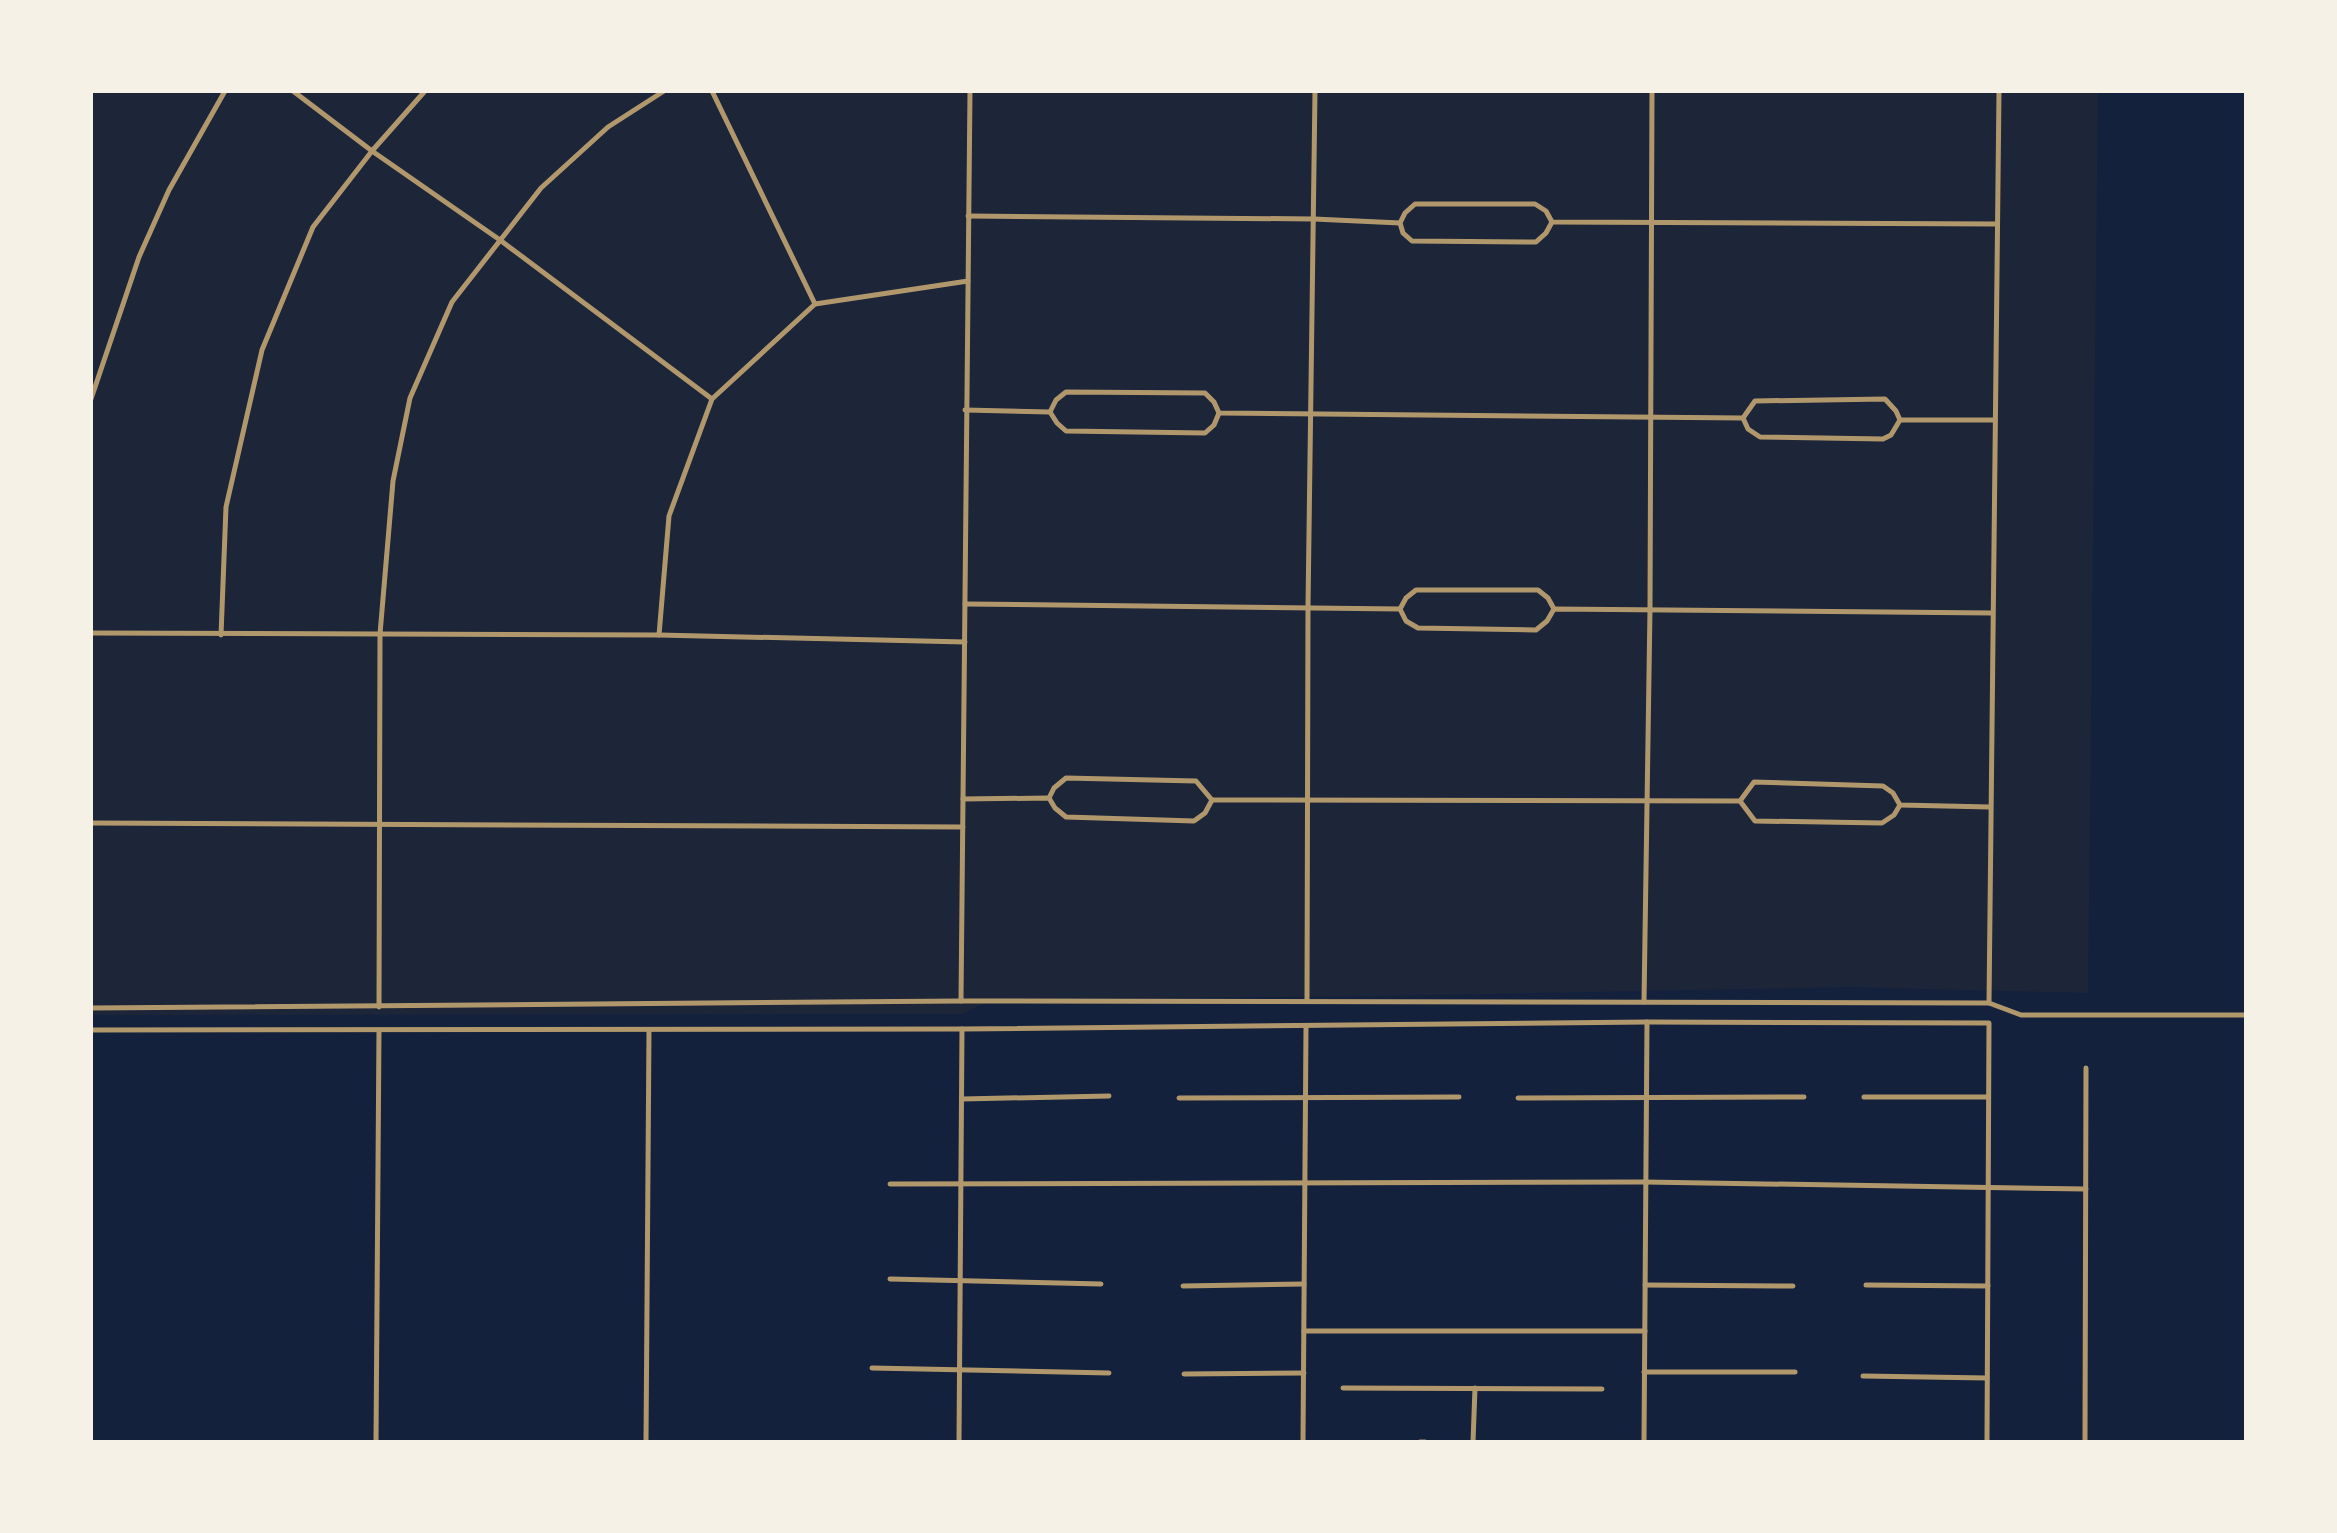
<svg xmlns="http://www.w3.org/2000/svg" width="2337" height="1533" font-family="Roboto,sans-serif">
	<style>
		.green { fill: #1d2539 }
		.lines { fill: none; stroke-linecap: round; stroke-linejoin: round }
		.minor { stroke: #b1986c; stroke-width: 5 }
	</style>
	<rect width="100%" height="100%" fill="#14213d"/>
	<path class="green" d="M91 91H2098L2088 993 1851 987 1383 996 992 999 963 1014 91 1015Z"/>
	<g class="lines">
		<g class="minor">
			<path d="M293 91 372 151 500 240 712 399"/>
			<path d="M712 91 815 304"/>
			<path d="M968 216 1314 219 1400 223 1405 213 1415 204H1535L1546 211 1552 222 1996 224"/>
			<path d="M1400 223 1403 233 1412 241 1536 242 1546 233 1552 222"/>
			<path d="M91 399 139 257 169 190 225 91"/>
			<path d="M965 410 1050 412 1056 400 1066 392 1205 393 1214 402 1219 413 1743 418 1755 401 1885 399 1896 411 1900 420H1995"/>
			<path d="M1050 412 1057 423 1066 431 1205 433 1214 425 1219 413"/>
			<path d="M1743 418 1748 429 1760 437 1883 439 1891 435 1900 420"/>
			<path d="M965 604 1400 609 1406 621 1418 628 1536 630 1547 621 1554 609 1992 613"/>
			<path d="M1400 609 1406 598 1416 590H1538L1548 598 1554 609"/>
			<path d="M91 633 659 635 965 642"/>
			<path d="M221 635 226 507 262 350 313 227 372 151 425 91"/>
			<path d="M659 635 669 516 712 399 815 304 968 281"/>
			<path d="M1049 798 1054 788 1066 778 1196 781 1212 800"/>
			<path d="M963 799 1049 798 1055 808 1066 817 1194 821 1205 813 1212 800 1740 801 1754 782 1883 786 1893 793 1900 805 1990 807"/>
			<path d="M1740 801 1755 821 1882 823 1894 815 1900 805"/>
			<path d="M91 823 963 827"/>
			<path d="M961 1001 970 91"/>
			<path d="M1307 1001 1308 607 1315 91"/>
			<path d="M1644 1002 1650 609 1652 91"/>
			<path d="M1989 1003 1999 91"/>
			<path d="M379 1007 380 634 393 481 410 398 452 302 541 188 608 127 664 91"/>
			<path d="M91 1008 961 1001 1989 1003 2021 1015H2246"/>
			<path d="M91 1030 962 1029 1647 1022 1989 1023 1987 1442"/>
			<path d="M1864 1097H1988"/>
			<path d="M1179 1098 1459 1097"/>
			<path d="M1518 1098 1804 1097"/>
			<path d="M962 1099 1109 1096"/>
			<path d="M890 1184 1645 1182 2086 1189"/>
			<path d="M890 1279 1101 1284"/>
			<path d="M1645 1285 1793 1286"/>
			<path d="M1866 1285 1988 1286"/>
			<path d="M1183 1286 1304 1284"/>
			<path d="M1304 1331H1645"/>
			<path d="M872 1368 1109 1373"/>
			<path d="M1644 1372H1795"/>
			<path d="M1184 1374 1304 1373"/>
			<path d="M1863 1376 1987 1378"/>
			<path d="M1343 1388 1602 1389"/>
			<path d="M376 1442 379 1030"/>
			<path d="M646 1442 649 1030"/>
			<path d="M959 1442 962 1029"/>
			<path d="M1303 1442 1306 1027"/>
			<path d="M1420 1442H1425"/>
			<path d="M1473 1442 1475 1388"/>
			<path d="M1644 1442 1647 1022"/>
			<path d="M2085 1442 2086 1068"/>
		</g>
	</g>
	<rect width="2337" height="1533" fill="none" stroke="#f6f1e7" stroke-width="186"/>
</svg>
